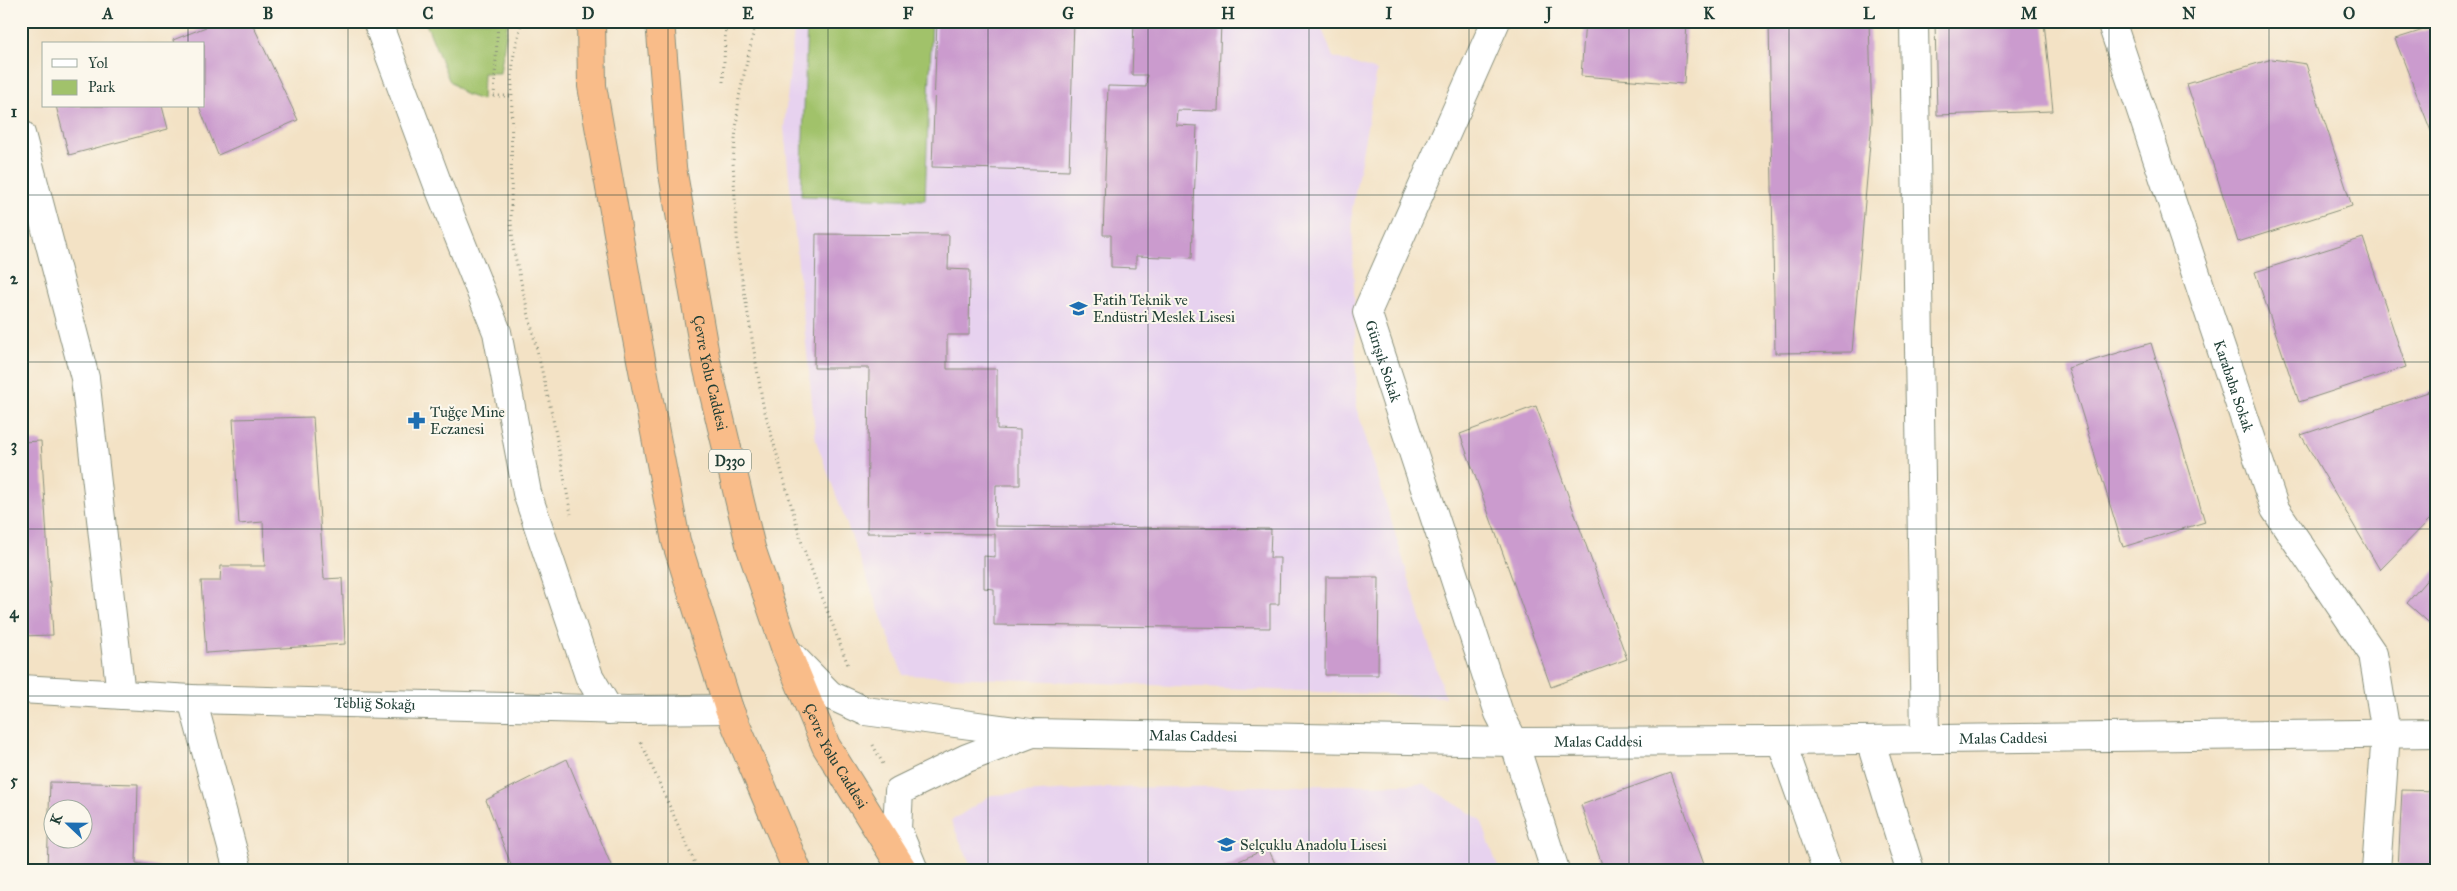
<svg xmlns="http://www.w3.org/2000/svg" width="2457" height="891" font-family="'IM FELL Great Primer',serif">
	<style>
		.built { fill: #e7d2ef }
		.green { fill: #a1c26b; stroke: #608050 }
		.building { fill: #cb9bce; fill-rule: evenodd }
		.lines { fill: none; stroke-linecap: round; stroke-linejoin: round }
		.minor-casing { stroke: #89907c; stroke-width: 30 }
		.highway-casing { stroke: #89907c; stroke-width: 30 }
		.path { stroke: #89907c; stroke-width: 3; stroke-dasharray: 1 4; stroke-linecap: butt }
		.minor { stroke: #fff; stroke-width: 28 }
		.highway { stroke: #f9bc89; stroke-width: 28 }
		.grid { fill: none; stroke: #1f3d34; stroke-width: 1; stroke-opacity: 0.55 }
		.labels { text-anchor: middle; stroke-width: 4; stroke-linejoin: round; paint-order: stroke }
		.shield { fill: #fbf7ec; stroke: #61756b; stroke-width: 1 }
		.shield-label { font-size: 14px; font-weight: bold; fill: #1f3d34 }
		.poi-label { font-size: 15px; fill: #1f3d34; stroke: #fbf7ec; text-anchor: start }
		.street-label { font-size: 15px; fill: #1f3d34; stroke: #fbf7ec }
		.neatline { fill: none; stroke: #1f3d34; stroke-width: 2 }
		.grid-label { font-size: 16px; text-anchor: middle; font-weight: bold; fill: #1f3d34 }
	</style>
	<rect width="100%" height="100%" fill="#fbf7ec"/>
	<filter id="ink" filterUnits="userSpaceOnUse"><feTurbulence type="fractalNoise" baseFrequency=".02" numOctaves="2"/><feDisplacementMap in="SourceGraphic" scale="10" xChannelSelector="R" yChannelSelector="G"/><feConvolveMatrix kernelMatrix="1 2 1 2 8 2 1 2 1" color-interpolation-filters="sRGB"/></filter>
	<filter id="wash" filterUnits="userSpaceOnUse"><feTurbulence type="fractalNoise" baseFrequency=".0096" numOctaves="4" result="noise"/><feDisplacementMap in="SourceGraphic" scale="20" xChannelSelector="R" yChannelSelector="G"/><feGaussianBlur stdDeviation="1.12" result="paint"/><feColorMatrix in="noise" values="0 0 0 0 0 0 0 0 0 0 0 0 0 0 0 0 0 1.4 0 .05"/><feComposite in="paint" operator="in"/></filter>
	<g filter="url(#wash)">
		<rect width="100%" height="100%" fill="#f3e2c5"/>
		<g class="built">
			<path d="M795 21H1319L1333 57 1377 71 1352 210 1357 409 1445 697 903 675 816 441 784 128Z"/>
			<path d="M1424 784 1481 820 1499 870H973L951 821 991 795 1107 788Z"/>
		</g>
		<g class="green">
			<path d="M425 21H508L500 73H483L482 100 464 94 449 80Z"/>
			<path d="M807 21H932L925 200 801 196Z"/>
		</g>
		<g id="blocks">
			<g class="building">
				<path d="M221 21H251L298 120 218 155 199 106H204V44H174L173 40Z"/>
				<path d="M937 21H1074L1069 171 932 167Z"/>
				<path d="M1134 21H1221L1218 111 1177 110 1176 125 1197 126 1192 258 1136 256V268L1111 267V235H1103L1108 86 1146 87 1147 75H1132Z"/>
				<path d="M1585 21H1687L1684 84 1581 76Z"/>
				<path d="M1769 21H1869L1872 120 1852 352 1775 353Z"/>
				<path d="M1935 21 2044 22 2053 111 1937 115Z"/>
				<path d="M2436 26V144L2395 39Z"/>
				<path d="M2272 59 2306 64 2352 206 2238 242 2187 84Z"/>
				<path d="M56 106H162L168 129 69 155Z"/>
				<path d="M816 234 949 235 948 269 970 270 969 335H947V369H997V429L1020 430V485H996L995 526 1271 529 1270 558H1280L1279 604H1270V628L994 625V589L984 588V556L995 557V534L867 533 869 368H814Z"/>
				<path d="M2363 238 2406 367 2299 402 2255 272Z"/>
				<path d="M2151 343 2205 522 2123 547 2068 368Z"/>
				<path d="M2434 390 2436 513 2380 570 2301 435Z"/>
				<path d="M1536 406 1627 659 1551 687 1460 434Z"/>
				<path d="M313 417 324 579 342 578 345 644 206 653 201 581H220L221 566H265L263 522 239 524 233 419Z"/>
				<path d="M41 441 53 635 21 636V442Z"/>
				<path d="M2436 569V629L2407 603Z"/>
				<path d="M1326 577H1379L1378 675H1325Z"/>
				<path d="M567 759 613 870H513L486 800Z"/>
				<path d="M1671 773 1706 870H1604L1581 805Z"/>
				<path d="M50 782 138 784 136 863 172 870H47ZM82 808V838H52V808Z"/>
				<path d="M2402 790 2436 791V870H2398Z"/>
				<path d="M1268 848 1278 870H1219Z"/>
			</g>
		</g>
	</g>
	<g filter="url(#ink)">
		<use href="#blocks" fill-opacity="0" stroke="#89907c" stroke-width="1"/>
		<g class="lines">
			<defs>
				<g id="minor">
					<path d="M377 21 438 185 497 332 527 493 589 676 609 710"/>
					<path id="s1" d="M1496 21 1367 312 1499 713 1514 742 1555 870"/>
					<path d="M1914 21 1925 739"/>
					<path id="s2" d="M2111 21 2275 509 2373 654 2386 733 2376 870"/>
					<path d="M21 134 85 378 121 695"/>
					<path id="s3" d="M786 650 830 695 865 711 1031 733 1514 742 1781 741 2436 733"/>
					<path id="s4" d="M21 689 192 699 627 710 729 709"/>
					<path d="M192 699 238 870"/>
					<path d="M1870 740 1910 870"/>
					<path d="M1781 741 1827 870"/>
					<path d="M914 870 897 829 899 791 967 758 1030 734"/>
				</g>
				<g id="highway">
					<path d="M591 21 592 86 633 318 676 541 729 709 797 870"/>
					<path id="s5" d="M660 21 672 168 706 361 751 548 786 650 826 746 903 870"/>
				</g>
			</defs>
			<use href="#minor" class="minor-casing"/>
			<use href="#highway" class="highway-casing"/>
			<g class="path">
				<path d="M498 21 494 96H511"/>
				<path d="M522 21 514 53 512 73 511 222 514 252 552 414 571 514"/>
				<path d="M756 21 739 97 733 161 738 254 763 405 803 547 848 665"/>
				<path d="M723 82 726 21"/>
				<path d="M641 742 698 870"/>
				<path d="M873 745 883 764"/>
			</g>
			<use href="#minor" class="minor"/>
			<use href="#highway" class="highway"/>
		</g>
	</g>
	<path class="grid" d="M188 21V44M348 21V870M508 21V870M668 21V870M828 21V870M988 21V870M1148 21V870M1309 21V870M1469 21V870M1629 21V870M1789 21V870M1949 21V870M2109 21V870M2269 21V870M188 106V870M21 195H2436M21 362H2436M21 529H2436M21 696H2436"/>
	<defs>
		<symbol id="school-bare" viewBox="-9 -9 18 18"><path d="M0-5L7-2L0 1L-7-2ZM-4 1L0 2.5L4 1V4Q0 6-4 4Z" fill="#1f6fb2" stroke="#fbf7ec" stroke-width="2.5" paint-order="stroke"/></symbol>
		<symbol id="pharmacy-bare" viewBox="-9 -9 18 18"><path d="M-2-6h4v4h4v4h-4v4h-4v-4h-4v-4h4Z" fill="#1f6fb2" stroke="#fbf7ec" stroke-width="2.5" paint-order="stroke"/></symbol>
	</defs>
	<g fill-rule="evenodd">
		<use href="#school-bare" x="1066" y="296" width="25" height="25"/>
		<use href="#pharmacy-bare" x="404" y="408" width="25" height="25"/>
		<use href="#school-bare" x="1214" y="832" width="25" height="25"/>
	</g>
	<g class="labels">
		<rect class="shield" x="709" y="449.5" width="42" height="23" rx="4"/>
		<g class="shield-label">
			<text x="730" y="466">D330</text>
		</g>
		<g class="poi-label">
			<text x="1093" y="305">Fatih Teknik ve<tspan x="1093" dy="17">Endüstri Meslek Lisesi</tspan></text>
			<text x="430" y="417">Tuğçe Mine<tspan x="430" dy="17">Eczanesi</tspan></text>
			<text x="1240" y="850">Selçuklu Anadolu Lisesi</text>
		</g>
		<g class="street-label">
			<text dy="5" stroke="none"><textPath href="#s1" startOffset="370">Gürışık Sokak</textPath></text>
			<text dy="5" stroke="none"><textPath href="#s5" startOffset="356">Çevre Yolu Caddesi</textPath></text>
			<text dy="5" stroke="none"><textPath href="#s2" startOffset="385">Karababa Sokak</textPath></text>
			<text dy="5" stroke="none"><textPath href="#s4" startOffset="354">Tebliğ Sokağı</textPath></text>
			<text dy="5" stroke="none"><textPath href="#s3" startOffset="431">Malas Caddesi</textPath></text>
			<text dy="5" stroke="none"><textPath href="#s3" startOffset="1241">Malas Caddesi</textPath></text>
			<text dy="5" stroke="none"><textPath href="#s3" startOffset="836">Malas Caddesi</textPath></text>
			<text dy="5" stroke="none"><textPath href="#s5" startOffset="761">Çevre Yolu Caddesi</textPath></text>
		</g>
	</g>
	<rect width="2457" height="891" fill="none" stroke="#fbf7ec" stroke-width="55"/>
	<rect x="42" y="42" width="162" height="65" fill="#fbf7ec" stroke="#a3ada2"/>
	<rect x="52" y="59" width="25" height="8" fill="#ffffff" stroke="#a3ada2"/>
	<text x="88" y="68" font-size="15" fill="#1f3d34">Yol</text>
	<rect x="52" y="80" width="25" height="15" fill="#a1c26b" stroke="#a3ada2"/>
	<text x="88" y="92" font-size="15" fill="#1f3d34">Park</text>
	<g transform="translate(68 824) rotate(292)"><circle r="24" fill="#fbf7ec" stroke="#a3ada2"/>
	<path d="M0-4L9 19L0 12L-9 19Z" fill="#1f6fb2"/>
	<text y="-8" font-size="14" font-weight="bold" text-anchor="middle" fill="#1f3d34">K</text>
	</g>
	<rect x="28" y="28" width="2402" height="836" class="neatline"/>
	<g class="grid-label">
		<text x="108" y="19">A</text>
		<text x="268" y="19">B</text>
		<text x="428" y="19">C</text>
		<text x="588" y="19">D</text>
		<text x="748" y="19">E</text>
		<text x="908" y="19">F</text>
		<text x="1068" y="19">G</text>
		<text x="1228" y="19">H</text>
		<text x="1389" y="19">I</text>
		<text x="1549" y="19">J</text>
		<text x="1709" y="19">K</text>
		<text x="1869" y="19">L</text>
		<text x="2029" y="19">M</text>
		<text x="2189" y="19">N</text>
		<text x="2349" y="19">O</text>
		<text x="14" y="117">1</text>
		<text x="14" y="284">2</text>
		<text x="14" y="451">3</text>
		<text x="14" y="618">4</text>
		<text x="14" y="786">5</text>
	</g>
</svg>
